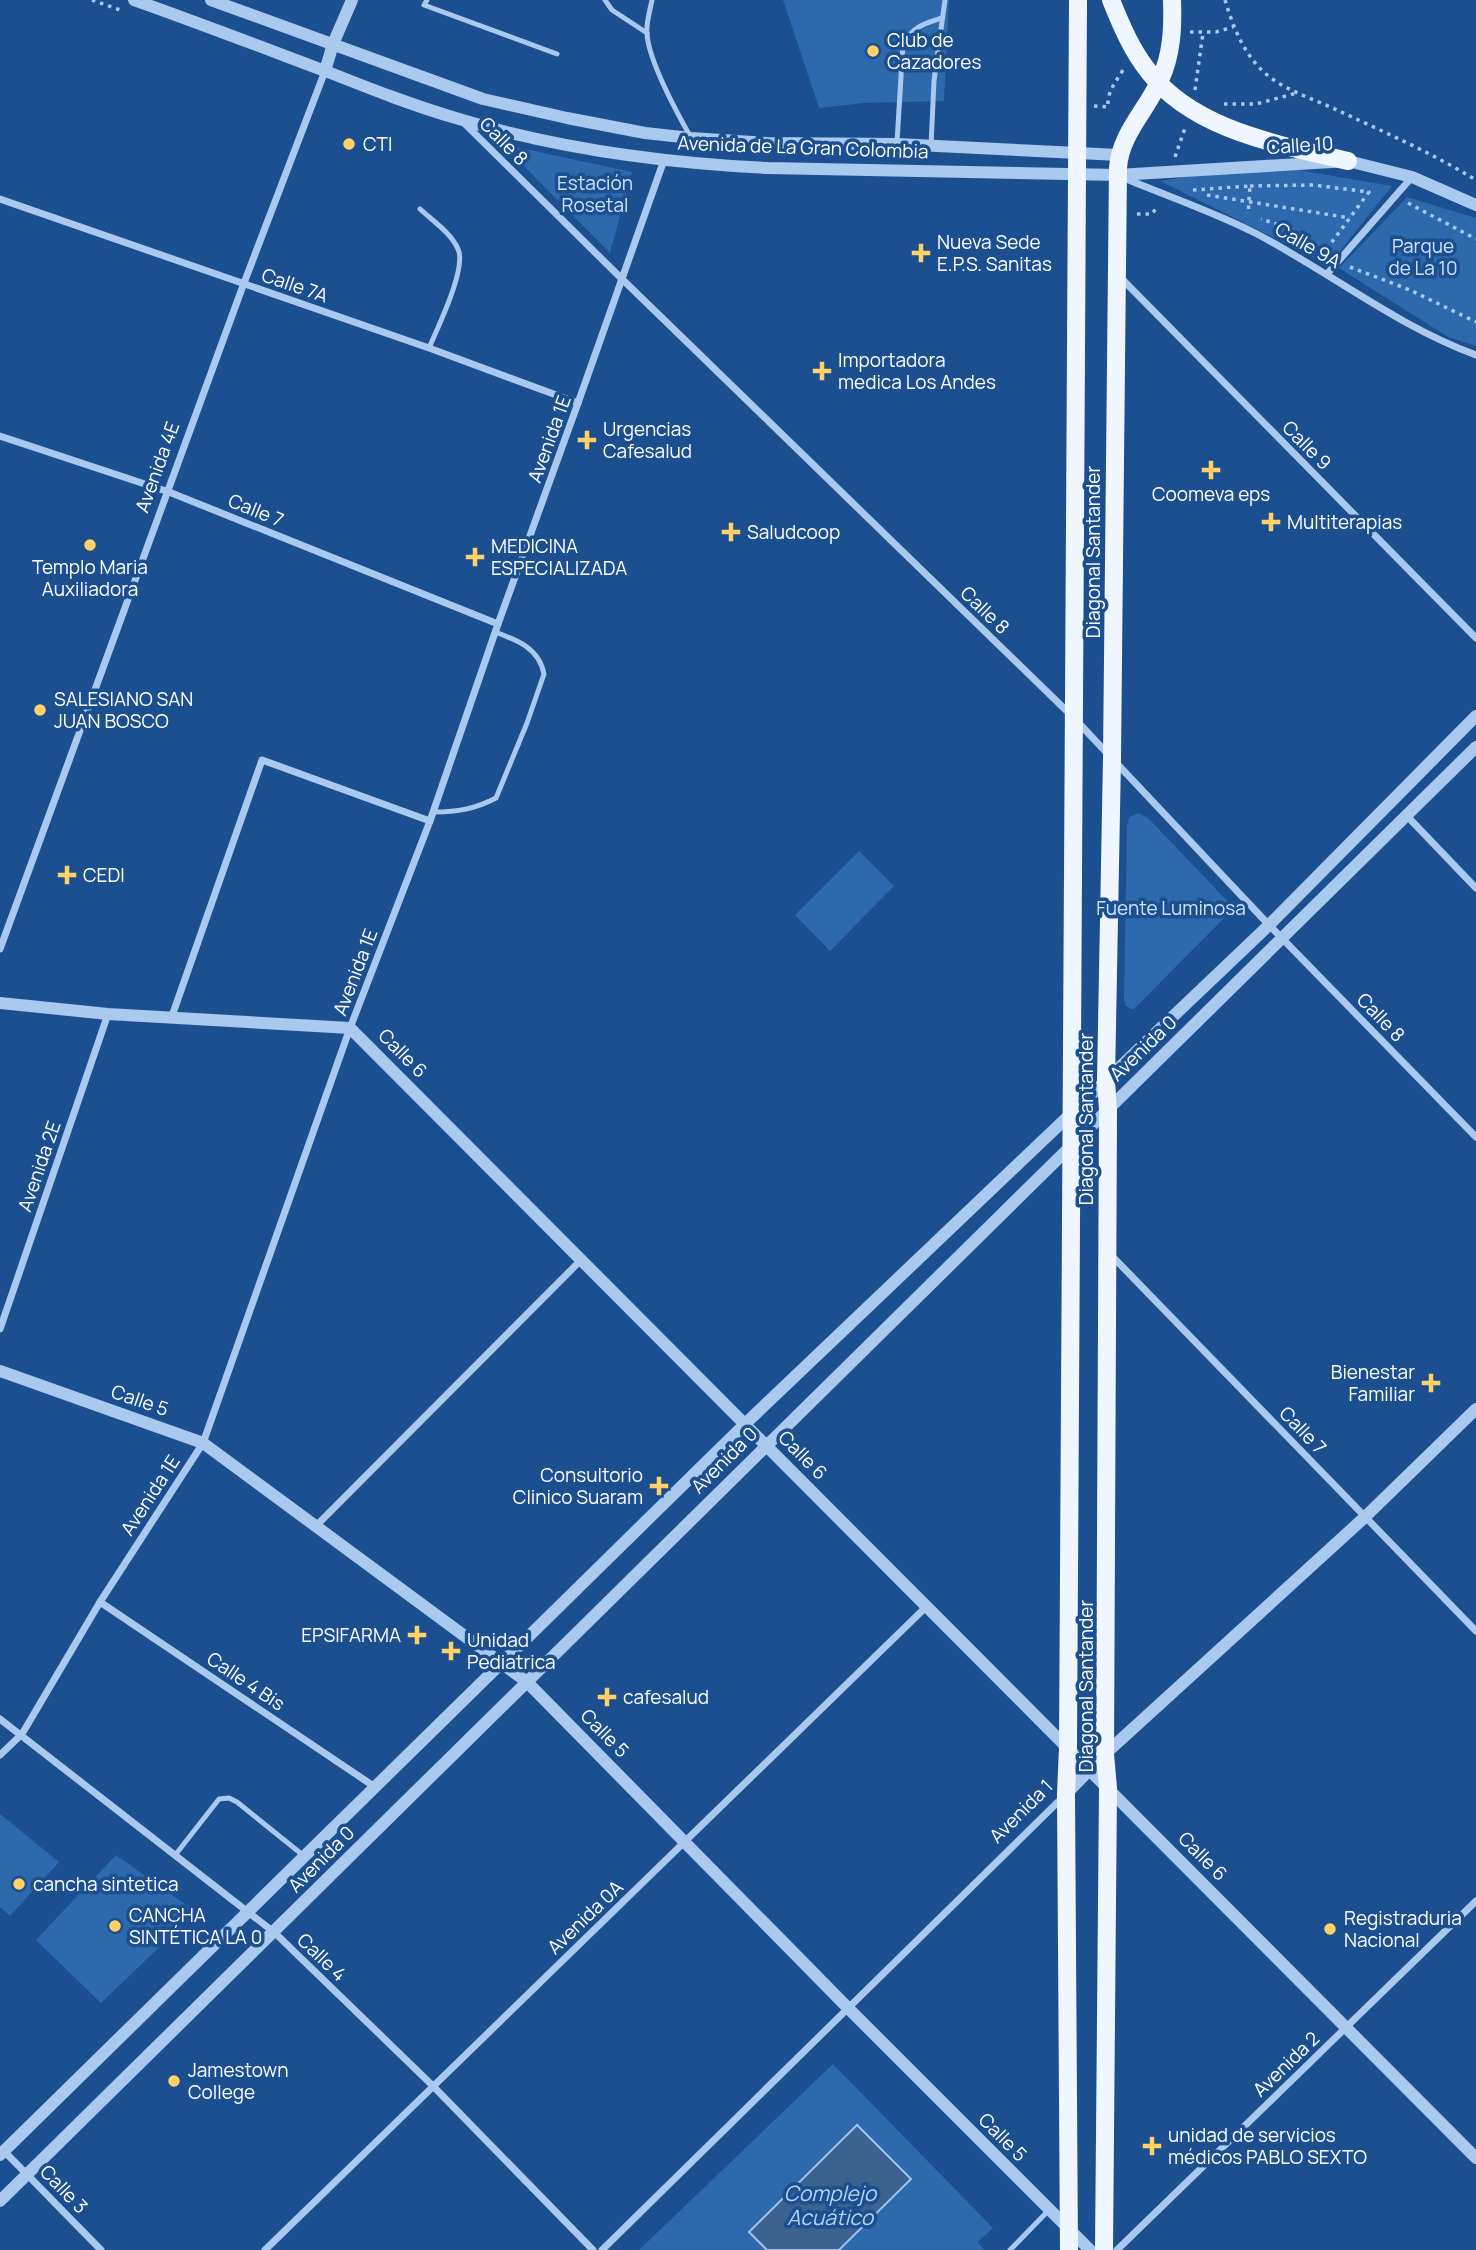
<svg xmlns="http://www.w3.org/2000/svg" width="1476" height="2250" font-family="Manrope,sans-serif">
	<style>
		.green { fill: #2e69ad }
		.water { fill: #3c6290; stroke: #9cc4f0; stroke-width: 2 }
		.lines { fill: none; stroke-linecap: round; stroke-linejoin: round }
		.path { stroke: #a9c9ee; stroke-width: 3.5; stroke-dasharray: 3.5 5; stroke-linecap: butt }
		.service { stroke: #a9c9ee; stroke-width: 5 }
		.minor { stroke: #a9c9ee; stroke-width: 7 }
		.tertiary { stroke: #a9c9ee; stroke-width: 12 }
		.primary { stroke: #f0f6ff; stroke-width: 18 }
		.poi-dot { fill: #ffd166; stroke: #1b4f8f; stroke-width: 2.5 }
		.labels { text-anchor: middle; stroke-width: 7; stroke-linejoin: round; paint-order: stroke }
		.poi-label { font-size: 19px; fill: #fff; stroke: #1b4f8f; text-anchor: start }
		.street-label { font-size: 19px; fill: #fff; stroke: #1b4f8f }
		.park-label { font-size: 19px; fill: #cfe3fa; stroke: #1b4f8f }
		.water-label { font-size: 21px; font-style: italic; fill: #b5d3f5; stroke: #1b4f8f }
	</style>
	<rect width="100%" height="100%" fill="#1b4f8f"/>
	<g class="green">
		<path d="M783 0H949L944 101 864 103 819 108Z"/>
		<path d="M502 144 632 172 610 253Z"/>
		<path d="M1281 167 1392 186 1329 265 1160 181 1238 168Z"/>
		<path d="M1407 197 1476 218V346L1448 337 1339 268Z"/>
		<path d="M1139 813 1149 819 1234 908 1133 1010 1126 1006 1124 1000 1127 826 1129 817Z"/>
		<path d="M859 851 894 886 830 951 795 915Z"/>
		<path d="M0 1814 59 1862 10 1916 0 1907Z"/>
		<path d="M116 1855 196 1912 101 2003 36 1940Z"/>
		<path d="M833 2064 993 2228 978 2242 984 2250H639Z"/>
	</g>
	<path class="water" d="M857 2125 911 2179 839 2250H767L749 2232Z"/>
	<g class="lines">
		<g class="path">
			<path d="M92 0 120 10"/>
			<path d="M1225 0C1233 27 1244 55 1266 74 1286 91 1314 99 1337 110 1384 132 1432 153 1476 180"/>
			<path d="M1190 32H1216L1233 27"/>
			<path d="M1195 90 1203 33"/>
			<path d="M1224 104H1256L1297 93"/>
			<path d="M1094 106 1108 107C1107 91 1116 82 1123 70"/>
			<path d="M1175 157 1185 128"/>
			<path d="M1250 186 1313 185 1369 192 1326 250 1289 228 1261 219"/>
			<path d="M1193 190 1250 186 1248 214"/>
			<path d="M1207 195 1350 218"/>
			<path d="M1408 203 1476 239"/>
			<path d="M1137 214H1152L1157 207"/>
			<path d="M1350 267 1410 290 1476 322"/>
		</g>
		<g class="service">
			<path d="M427 0 424 5 557 54"/>
			<path d="M605 0 612 10 647 33"/>
			<path d="M652 0C650 10 646 23 647 33 648 60 676 111 690 136"/>
			<path d="M897 142 903 44C914 26 923 24 942 18"/>
			<path d="M931 146 934 81 945 0"/>
			<path d="M420 209C433 221 451 233 458 249 467 268 438 327 429 348"/>
			<path d="M434 812C457 812 475 809 496 798L527 723 544 674C539 648 517 640 495 632"/>
			<path d="M176 1854 219 1799 229 1798 237 1802 304 1856"/>
			<path d="M1010 2250 1049 2210"/>
		</g>
		<g class="minor">
			<path d="M463 122 622 279 1074 718 1269 925 1476 1137"/>
			<path d="M1124 178C1167 196 1217 213 1257 234 1331 273 1397 326 1476 355"/>
			<path d="M0 199 429 348 578 403"/>
			<path d="M1327 274 1412 177"/>
			<path d="M1120 277 1476 638"/>
			<path d="M0 436 169 492 498 624"/>
			<path d="M1407 816 1476 888"/>
			<path d="M0 949 244 283 325 71"/>
			<path d="M172 1016 262 760 430 821"/>
			<path d="M1111 1255 1476 1631"/>
			<path d="M0 1329 108 1014"/>
			<path d="M315 1527 581 1260"/>
			<path d="M100 1602 375 1787"/>
			<path d="M0 1719 275 1933 433 2086 593 2250"/>
			<path d="M0 1755 22 1734 100 1602 203 1443 350 1028 430 821 498 624 578 403 664 160"/>
			<path d="M4 2151 101 2250"/>
			<path d="M265 2250 927 1606"/>
			<path d="M602 2250 1063 1797"/>
			<path d="M1117 2250 1476 1901"/>
		</g>
		<g class="tertiary">
			<path d="M134 0C199 23 264 48 328 72 371 89 414 106 459 119 559 149 664 163 768 168L1118 175 1348 161 1412 177 1476 205"/>
			<path d="M211 0 483 99 567 118 645 133 691 138 767 143 897 144 1119 155"/>
			<path d="M325 71 333 44 352 0"/>
			<path d="M0 1003 108 1014 350 1028 1476 2158"/>
			<path d="M0 1371 203 1443 527 1682 848 2008 1090 2250"/>
			<path d="M1066 1794 1105 1754 1365 1517 1476 1409"/>
			<path d="M0 2155 745 1424 1269 925 1476 716"/>
			<path d="M0 2201 1476 747"/>
		</g>
		<g class="primary">
			<path d="M1111 0C1121 25 1132 51 1149 72 1195 131 1279 144 1348 161"/>
			<path d="M1069 2250 1066 1794 1068 1748 1078 0"/>
			<path d="M1104 2250 1108 1788 1105 1754 1108 1110 1106 1080 1112 758 1118 168C1120 134 1147 110 1160 80 1172 55 1173 27 1172 0"/>
		</g>
	</g>
	<g class="poi-dot">
		<circle cx="873" cy="51" r="7"/>
		<circle cx="349" cy="144" r="7"/>
		<path d="M917.5 242.5h7v7h7v7h-7v7h-7v-7h-7v-7h7z"/>
		<path d="M818.5 360.5h7v7h7v7h-7v7h-7v-7h-7v-7h7z"/>
		<path d="M583.5 429.5h7v7h7v7h-7v7h-7v-7h-7v-7h7z"/>
		<path d="M1207.5 459.5h7v7h7v7h-7v7h-7v-7h-7v-7h7z"/>
		<path d="M1267.5 511.5h7v7h7v7h-7v7h-7v-7h-7v-7h7z"/>
		<path d="M727.5 521.5h7v7h7v7h-7v7h-7v-7h-7v-7h7z"/>
		<circle cx="90" cy="545" r="7"/>
		<path d="M471.5 546.5h7v7h7v7h-7v7h-7v-7h-7v-7h7z"/>
		<circle cx="40" cy="710" r="7"/>
		<path d="M63.5 864.5h7v7h7v7h-7v7h-7v-7h-7v-7h7z"/>
		<path d="M1427.5 1372.5h7v7h7v7h-7v7h-7v-7h-7v-7h7z"/>
		<path d="M655.5 1475.5h7v7h7v7h-7v7h-7v-7h-7v-7h7z"/>
		<path d="M413.5 1624.5h7v7h7v7h-7v7h-7v-7h-7v-7h7z"/>
		<path d="M447.5 1640.5h7v7h7v7h-7v7h-7v-7h-7v-7h7z"/>
		<path d="M603.5 1686.5h7v7h7v7h-7v7h-7v-7h-7v-7h7z"/>
		<circle cx="19" cy="1884" r="7"/>
		<circle cx="115" cy="1926" r="7"/>
		<circle cx="1330" cy="1929" r="7"/>
		<circle cx="174" cy="2081" r="7"/>
		<path d="M1148.5 2135.5h7v7h7v7h-7v7h-7v-7h-7v-7h7z"/>
	</g>
	<g class="labels">
		<g class="poi-label">
			<text x="887" y="47">Club de<tspan x="887" dy="22">Cazadores</tspan></text>
			<text x="363" y="151">CTI</text>
			<text x="937" y="249">Nueva Sede<tspan x="937" dy="22">E.P.S. Sanitas</tspan></text>
			<text x="838" y="367">Importadora<tspan x="838" dy="22">medica Los Andes</tspan></text>
			<text x="603" y="436">Urgencias<tspan x="603" dy="22">Cafesalud</tspan></text>
			<text x="1211" y="501" text-anchor="middle">Coomeva eps</text>
			<text x="1287" y="529">Multiterapias</text>
			<text x="747" y="539">Saludcoop</text>
			<text x="491" y="553">MEDICINA<tspan x="491" dy="22">ESPECIALIZADA</tspan></text>
			<text x="90" y="574" text-anchor="middle">Templo Maria<tspan x="90" dy="22">Auxiliadora</tspan></text>
			<text x="54" y="706">SALESIANO SAN<tspan x="54" dy="22">JUAN BOSCO</tspan></text>
			<text x="83" y="882">CEDI</text>
			<text x="1415" y="1379" text-anchor="end">Bienestar<tspan x="1415" dy="22">Familiar</tspan></text>
			<text x="643" y="1482" text-anchor="end">Consultorio<tspan x="643" dy="22">Clinico Suaram</tspan></text>
			<text x="401" y="1642" text-anchor="end">EPSIFARMA</text>
			<text x="467" y="1647">Unidad<tspan x="467" dy="22">Pediatrica</tspan></text>
			<text x="623" y="1704">cafesalud</text>
			<text x="33" y="1891">cancha sintetica</text>
			<text x="129" y="1922">CANCHA<tspan x="129" dy="22">SINTÉTICA LA 0</tspan></text>
			<text x="1344" y="1925">Registraduria<tspan x="1344" dy="22">Nacional</tspan></text>
			<text x="188" y="2077">Jamestown<tspan x="188" dy="22">College</tspan></text>
			<text x="1168" y="2142">unidad de servicios<tspan x="1168" dy="22">médicos PABLO SEXTO</tspan></text>
		</g>
		<g class="street-label">
			<text transform="translate(504 141) rotate(45)" y="7">Calle 8</text>
			<text transform="translate(1300 145) rotate(-4)" y="7">Calle 10</text>
			<text transform="translate(803 147) rotate(2)" y="7">Avenida de La Gran Colombia</text>
			<text transform="translate(1308 245) rotate(30)" y="7">Calle 9A</text>
			<text transform="translate(295 285) rotate(19)" y="7">Calle 7A</text>
			<text transform="translate(549 439) rotate(-70)" y="7">Avenida 1E</text>
			<text transform="translate(1307 445) rotate(45)" y="7">Calle 9</text>
			<text transform="translate(157 467) rotate(-70)" y="7">Avenida 4E</text>
			<text transform="translate(256 510) rotate(22)" y="7">Calle 7</text>
			<text transform="translate(1093 552) rotate(-90)" y="7">Diagonal Santander</text>
			<text transform="translate(985 610) rotate(44)" y="7">Calle 8</text>
			<text transform="translate(355 972) rotate(-69)" y="7">Avenida 1E</text>
			<text transform="translate(1381 1017) rotate(46)" y="7">Calle 8</text>
			<text transform="translate(1143 1048) rotate(-44)" y="7">Avenida 0</text>
			<text transform="translate(403 1053) rotate(45)" y="7">Calle 6</text>
			<text transform="translate(1086 1119) rotate(-90)" y="7">Diagonal Santander</text>
			<text transform="translate(39 1166) rotate(-71)" y="7">Avenida 2E</text>
			<text transform="translate(140 1400) rotate(19)" y="7">Calle 5</text>
			<text transform="translate(1303 1430) rotate(46)" y="7">Calle 7</text>
			<text transform="translate(803 1455) rotate(45)" y="7">Calle 6</text>
			<text transform="translate(724 1460) rotate(-45)" y="7">Avenida 0</text>
			<text transform="translate(150 1495) rotate(-57)" y="7">Avenida 1E</text>
			<text transform="translate(246 1681) rotate(34)" y="7">Calle 4 Bis</text>
			<text transform="translate(1086 1686) rotate(-90)" y="7">Diagonal Santander</text>
			<text transform="translate(605 1733) rotate(45)" y="7">Calle 5</text>
			<text transform="translate(1021 1811) rotate(-45)" y="7">Avenida 1</text>
			<text transform="translate(1203 1856) rotate(45)" y="7">Calle 6</text>
			<text transform="translate(321 1859) rotate(-45)" y="7">Avenida 0</text>
			<text transform="translate(585 1917) rotate(-44)" y="7">Avenida 0A</text>
			<text transform="translate(322 1957) rotate(44)" y="7">Calle 4</text>
			<text transform="translate(1286 2064) rotate(-44)" y="7">Avenida 2</text>
			<text transform="translate(1003 2137) rotate(45)" y="7">Calle 5</text>
			<text transform="translate(64 2189) rotate(46)" y="7">Calle 3</text>
		</g>
		<g class="park-label">
			<text x="595" y="190">Estación<tspan x="595" dy="22">Rosetal</tspan></text>
			<text x="1423" y="253">Parque<tspan x="1423" dy="22">de La 10</tspan></text>
			<text x="1171" y="915">Fuente Luminosa</text>
		</g>
		<g class="water-label">
			<text x="830" y="2201">Complejo<tspan x="830" dy="24">Acuático</tspan></text>
		</g>
	</g>
</svg>
